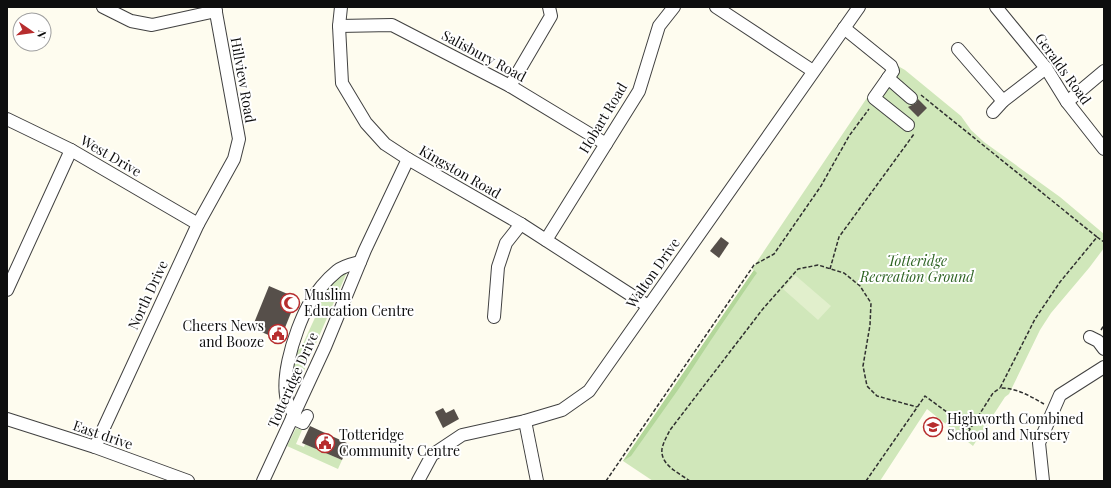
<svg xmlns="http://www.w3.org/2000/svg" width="1111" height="488" font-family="'Playfair Display',serif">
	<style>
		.green { fill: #d0e7ba }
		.forest { fill: #b3d79a }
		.pitch { fill: #e1efcc }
		.building { fill: #564f4a }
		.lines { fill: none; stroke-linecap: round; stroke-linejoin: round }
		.minor-casing { stroke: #414141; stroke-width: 14 }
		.path { stroke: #303030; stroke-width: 1.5; stroke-dasharray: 4 2; stroke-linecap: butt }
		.minor { stroke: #fff; stroke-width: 12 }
		.labels { text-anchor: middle; stroke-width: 4; stroke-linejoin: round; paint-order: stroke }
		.street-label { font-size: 14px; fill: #0e0e0e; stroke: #fff }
		.park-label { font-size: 14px; font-style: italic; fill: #2c6221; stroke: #fff }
		.poi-label { font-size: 14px; fill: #0e0e0e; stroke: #fff; text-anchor: start }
	</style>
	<rect width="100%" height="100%" fill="#fefcef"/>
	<g class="green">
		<path d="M891 62 905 70 961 116 971 130 984 142 1060 197 1104 234V248L1089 268 1051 313 1040 330 1009 394 1005 397 973 446 927 409 880 481H653L623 461 754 270 752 269Z"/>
		<path d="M341 268 348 270 292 398C291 383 285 356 301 348L319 309 316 305V300Z"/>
		<path d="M296 428 302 430 296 444 304 447 305 444 342 460 338 469 287 446Z"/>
	</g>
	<path class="forest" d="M754 270 757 273 754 277 711 340 680 387 631 456 623 461Z"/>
	<path class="pitch" d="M795 275 831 306 818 320 783 289Z"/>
	<g class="building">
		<path d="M918 99 927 108 918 117 908 107 916 103Z"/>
		<path d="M721 237 729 243 719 258 710 251Z"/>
		<path d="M269 286 297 298 280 340 252 328Z"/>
		<path d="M443 408 446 413 454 409 459 419 443 428 435 412Z"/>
		<path d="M310 426 349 444 342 460 302 443Z"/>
	</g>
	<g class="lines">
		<defs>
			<g id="minor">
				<path d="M103 7 131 21 152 25 216 11"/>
				<path d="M341 7 339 26 342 83 366 123 385 144 408 159 521 224 648 306"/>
				<path d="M716 7 813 71"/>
				<path d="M996 7 1046 68 1067 102 1104 149"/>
				<path d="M339 26 392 25 510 86 606 144"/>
				<path d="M844 28 891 66 893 71 874 98 908 125"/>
				<path d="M958 49 1003 101"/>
				<path d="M888 78 911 98"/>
				<path d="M510 86 551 16 549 7"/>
				<path d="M1067 102 1104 71"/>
				<path d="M993 112 1003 101 1046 68"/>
				<path d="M7 119 71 150 198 224"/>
				<path d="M546 240 639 91 659 26 674 7"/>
				<path d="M7 290 71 150"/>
				<path d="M494 317 498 267 506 243 521 224"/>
				<path d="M1090 337 1098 341 1104 349"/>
				<path d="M295 414C272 394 296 328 308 306 315 294 326 280 337 271 343 266 352 264 360 262"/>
				<path d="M292 418 303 423 307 416"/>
				<path d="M7 419 95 447 188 481"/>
				<path d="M525 421 537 481"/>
				<path d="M95 447 198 224 234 159 239 139 215 7"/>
				<path d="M263 481 325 347 365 250 408 159"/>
				<path d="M418 481 432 455 462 435 525 421 562 410 589 391 859 7"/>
				<path d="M1043 481 1039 443 1060 395 1104 367"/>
			</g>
		</defs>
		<use href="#minor" class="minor-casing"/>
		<g class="path">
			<path d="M921 95 1097 237 1060 282 1035 319 1000 388C1017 388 1030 396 1044 404"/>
			<path d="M1097 237 1104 242"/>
			<path d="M830 269 839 237 914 134"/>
			<path d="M1101 330 1104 325"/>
			<path d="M965 437 993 393 1000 388"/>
			<path d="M606 481 754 265 774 254 821 186 849 136 869 109"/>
			<path d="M690 481C679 473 660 465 662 449 663 443 667 436 670 430L762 310 798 269 818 265 844 273 860 286 871 303 870 325 863 366 867 386 877 396 917 407"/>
			<path d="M866 481 925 396 970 429"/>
		</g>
		<use href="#minor" class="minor"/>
	</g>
	<defs>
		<symbol id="mosque-ring" viewBox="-11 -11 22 22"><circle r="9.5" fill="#fff" stroke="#b72d2e" stroke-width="1.5"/><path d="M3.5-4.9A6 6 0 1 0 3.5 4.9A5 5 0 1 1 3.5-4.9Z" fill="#b72d2e"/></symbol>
		<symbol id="civic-ring" viewBox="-11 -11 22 22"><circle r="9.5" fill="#fff" stroke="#b72d2e" stroke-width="1.5"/><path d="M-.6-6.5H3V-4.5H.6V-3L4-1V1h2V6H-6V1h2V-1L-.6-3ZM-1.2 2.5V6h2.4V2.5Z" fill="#b72d2e"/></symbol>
		<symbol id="school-ring" viewBox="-11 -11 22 22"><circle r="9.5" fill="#fff" stroke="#b72d2e" stroke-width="1.5"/><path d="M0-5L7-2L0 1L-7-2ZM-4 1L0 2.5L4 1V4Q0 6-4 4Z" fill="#b72d2e"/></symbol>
	</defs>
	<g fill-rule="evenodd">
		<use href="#mosque-ring" x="279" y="292" width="22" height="22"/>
		<use href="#civic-ring" x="267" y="323" width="22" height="22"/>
		<use href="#school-ring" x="922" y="416" width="22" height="22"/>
		<use href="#civic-ring" x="314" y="432" width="22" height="22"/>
	</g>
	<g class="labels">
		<g class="street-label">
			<text transform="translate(484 56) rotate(28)" y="5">Salisbury Road</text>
			<text transform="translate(1063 69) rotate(54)" y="5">Geralds Road</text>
			<text transform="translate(243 80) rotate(80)" y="5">Hillview Road</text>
			<text transform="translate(603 118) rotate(-59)" y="5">Hobart Road</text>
			<text transform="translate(111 156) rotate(30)" y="5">West Drive</text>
			<text transform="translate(460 172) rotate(30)" y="5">Kingston Road</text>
			<text transform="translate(653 273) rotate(-55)" y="5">Walton Drive</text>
			<text transform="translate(148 295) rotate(-65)" y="5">North Drive</text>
			<text transform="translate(293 380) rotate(-66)" y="5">Totteridge Drive</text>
			<text transform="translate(103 435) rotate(19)" y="5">East drive</text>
		</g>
		<g class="park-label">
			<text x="917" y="266">Totteridge<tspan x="917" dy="16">Recreation Ground</tspan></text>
		</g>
		<g class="poi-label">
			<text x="304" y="300">Muslim<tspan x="304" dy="16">Education Centre</tspan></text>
			<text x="264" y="331" text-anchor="end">Cheers News<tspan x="264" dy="16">and Booze</tspan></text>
			<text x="947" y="424">Highworth Combined<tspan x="947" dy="16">School and Nursery</tspan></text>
			<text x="339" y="440">Totteridge<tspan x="339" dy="16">Community Centre</tspan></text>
		</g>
	</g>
	<rect width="1111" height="488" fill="none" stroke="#0e0e0e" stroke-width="16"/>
	<g transform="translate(32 32) rotate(103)"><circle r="19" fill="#ffffff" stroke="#9f9f9f"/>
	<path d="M0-3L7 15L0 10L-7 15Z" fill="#b72d2e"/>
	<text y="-6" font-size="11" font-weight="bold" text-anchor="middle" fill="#0e0e0e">N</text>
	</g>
</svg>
